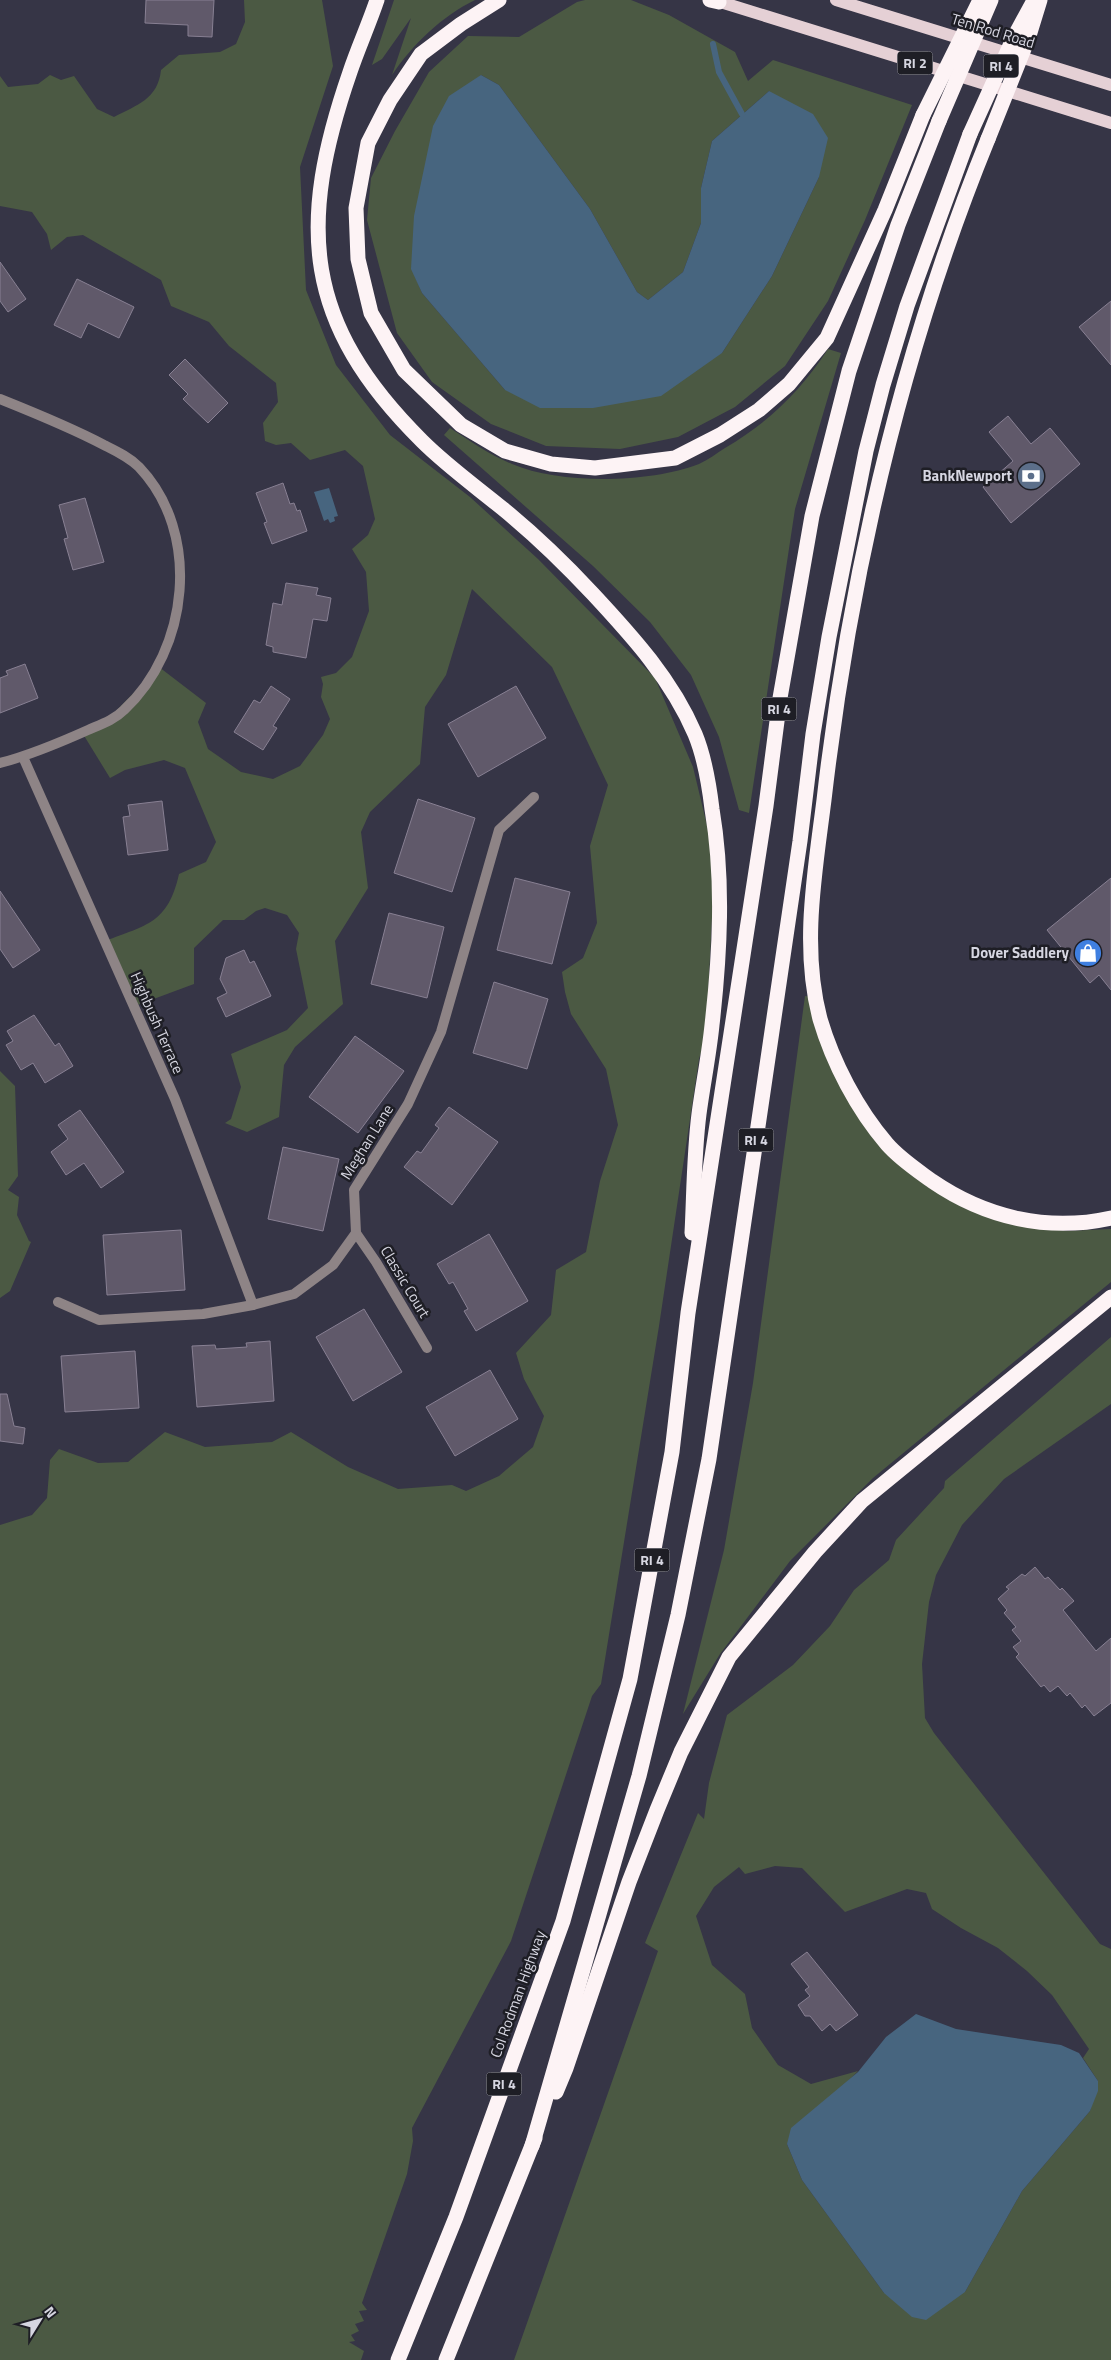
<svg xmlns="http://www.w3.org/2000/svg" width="1111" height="2360" font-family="'Titillium Web',sans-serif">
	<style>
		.green { fill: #4b5943; fill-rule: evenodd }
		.water { fill: #47657f }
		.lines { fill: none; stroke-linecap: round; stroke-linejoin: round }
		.stream { stroke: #47657f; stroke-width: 6 }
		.building { fill: #60596a; stroke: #888093 }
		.minor { stroke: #8e8486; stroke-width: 10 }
		.primary { stroke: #e5d0d5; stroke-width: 12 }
		.motorway { stroke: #fdf3f5; stroke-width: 15 }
		.motorway-bridge { stroke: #fdf3f5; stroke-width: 15 }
		.labels { text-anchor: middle; stroke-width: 5; stroke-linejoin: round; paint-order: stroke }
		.shield { fill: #1e1e25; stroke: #9f9fa9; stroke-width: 1 }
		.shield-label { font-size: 14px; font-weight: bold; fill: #d6d6e1 }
		.street-label { font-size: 15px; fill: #d6d6e1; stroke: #1e1e25 }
		.poi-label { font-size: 15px; font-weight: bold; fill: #d6d6e1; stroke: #1e1e25; text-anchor: end }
	</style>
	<rect width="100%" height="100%" fill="#363546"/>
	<g class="green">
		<path d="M244 0H322L333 66 300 167 306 290 336 365 390 435 470 497 538 559 655 678 693 767 715 859 706 1036 699 1059 659 1326 601 1684 592 1696 511 1941 412 2128 413 2141 407 2174 362 2303 367 2310 359 2311 364 2321 355 2324 359 2331 351 2335 355 2341 349 2342 364 2351 361 2360H0V1525L32 1515 47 1498 50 1460 59 1449 98 1463 128 1462 165 1432 205 1447 272 1442 291 1432 348 1467 398 1489 452 1485 466 1491 499 1476 533 1447 544 1416 524 1379 516 1353 551 1315 556 1270 586 1252 600 1181 618 1125 606 1069 571 1014 565 992 562 972 583 958 597 923 590 846 608 785 552 667 472 589 446 675 425 707 420 764 370 812 361 832 368 888 335 941 343 1004 295 1047 284 1065 279 1117 247 1132 225 1123 231 1119 241 1087 231 1054 287 1030 308 1008 296 949 299 933 287 915 265 908 256 911 244 920H223L194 948V984L132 1007 105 941C147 925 168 923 179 874L206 862 216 842 185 768 164 760 125 770 110 778 83 734 107 720 159 667 206 703 198 722 208 749 241 772 273 779 300 766 323 735 330 719 321 697 323 684 321 677 336 673 352 657 369 611 366 572 352 549 368 535 375 519 363 466 345 450 310 460 291 443 276 445 265 441 263 423 278 402 276 383 229 346 209 322 171 306 161 280 83 235 67 237 51 250 47 234 32 212 0 206V76L8 87 38 84 50 75 61 80 74 76 97 109 114 117C137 105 158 99 161 70L179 55 220 52 236 44 245 22Z"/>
		<path d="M394 0H475C442 16 412 45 392 75L411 18 382 59 372 65Z"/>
		<path d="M585 0H631L669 15 735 52 748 81 773 60 912 105 865 220 828 301 785 366 735 407 678 437 620 449 546 446 491 424 432 382 397 333 367 220 371 178 395 131 429 72 468 36 519 37 577 2ZM481 75 499 85 590 209 637 292 648 300 683 272 701 223V188L712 141 769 91 819 177 772 276 722 353 505 390 422 293 412 269Z"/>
		<path d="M828 349 841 353 795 509 749 813 739 810 719 737 691 675 650 622 593 566 444 435 450 428C470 441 490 455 512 464 561 485 650 483 699 464 708 460 717 453 725 448 769 422 800 392 828 349Z"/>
		<path d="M805 996 812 997 874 1137 1011 1224 1067 1231 1111 1229V1282L873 1478 790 1561 720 1654 683 1714 724 1550 753 1383Z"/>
		<path d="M0 1071 15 1086 18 1176 8 1190 19 1197 17 1215 29 1241 31 1242 10 1291 0 1298Z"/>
		<path d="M1111 1337V1404L1004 1479 962 1525 936 1575 929 1602 922 1664 925 1718 934 1733 1100 1944 1111 1949V2360H514L658 1951 645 1943 698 1813 704 1819 709 1783 727 1715 793 1665 830 1626 854 1590 889 1560 896 1540 944 1488 945 1481ZM775 1866 802 1868 845 1912 907 1889 926 1893 932 1909 961 1928 998 1948 1027 1971 1052 1995 1089 2049 1083 2058 1098 2081 1090 2111 1022 2191 965 2292 884 2293 802 2180 787 2144 858 2071 811 2084 778 2065 752 2028 745 1994 712 1965 696 1916 714 1887 739 1867 745 1874Z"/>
	</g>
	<g class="water">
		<path d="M481 75 499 85 590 209 637 292 648 300 683 272 701 223V188L712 141 769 91 813 114 828 138 819 177 772 276 722 353 661 396 593 408H540L505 390 422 293 411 269 414 216 433 126 449 96Z"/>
		<path d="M329 488 338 516 334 517 335 521 330 523 328 519 324 521 314 492Z"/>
		<path d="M916 2014 956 2029 1061 2045 1079 2053 1098 2081V2091L1090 2111 1022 2191 965 2292 926 2320 912 2317 884 2293 802 2180 787 2144 791 2128 858 2072 886 2037Z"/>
	</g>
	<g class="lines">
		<path class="stream" d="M713 44 719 72 742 114"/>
	</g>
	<g class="building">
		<path d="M146 0H214L212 37 188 36V25L145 23Z"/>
		<path d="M0 262 26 299 8 312 0 301Z"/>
		<path d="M77 279 134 307 119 338 88 323 81 338 54 325Z"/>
		<path d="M1111 301V365L1079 327Z"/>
		<path d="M185 359 228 403 208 423 183 399 188 394 169 375Z"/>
		<path d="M1008 416 1031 444 1050 428 1080 464 1011 523 983 487 1013 461 989 432Z"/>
		<path d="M283 483 290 504 294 503 297 511 300 510 307 531 272 544 264 523 267 522 256 493Z"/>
		<path d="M85 498 104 562 73 570 64 539 68 538 59 505Z"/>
		<path d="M286 583 318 588 316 595 331 598 327 621 313 619 306 658 273 652V647L266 645 273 603 282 605Z"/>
		<path d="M25 664 38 698 0 713V678L8 675 6 671Z"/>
		<path d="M271 686 290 699 273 726 277 728 263 750 234 732 254 700 260 703Z"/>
		<path d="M516 686 546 738 478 777 448 724Z"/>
		<path d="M418 799 475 818 452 892 394 873Z"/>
		<path d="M162 801 168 850 128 855 123 817 130 816 128 805Z"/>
		<path d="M515 878 570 892 552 964 497 950Z"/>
		<path d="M1111 878V990L1099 975 1090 983 1047 930Z"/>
		<path d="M0 891 40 950 13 968 0 949Z"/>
		<path d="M389 913 444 927 427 998 371 984Z"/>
		<path d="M244 950 250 963 254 961 271 996 226 1017 217 998 227 993 220 979 226 958Z"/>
		<path d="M494 982 548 999 527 1069 473 1053Z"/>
		<path d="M34 1015 55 1046 59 1043 73 1066 45 1083 33 1063 21 1070 6 1045 13 1041 7 1031Z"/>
		<path d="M355 1036 404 1071 358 1133 309 1097Z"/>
		<path d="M449 1107 498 1142 452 1205 404 1167 417 1151 421 1153 439 1128 435 1125Z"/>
		<path d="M80 1110 124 1172 101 1188 84 1163 66 1175 51 1152 68 1139 58 1125Z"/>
		<path d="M283 1147 339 1159 323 1231 268 1219Z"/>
		<path d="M181 1230 185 1290 107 1295 103 1235Z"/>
		<path d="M489 1234 528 1301 476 1331 464 1311 468 1309 453 1282 449 1284 437 1264Z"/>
		<path d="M364 1309 402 1372 353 1401 316 1337Z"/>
		<path d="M270 1341 274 1401 197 1407 192 1346 215 1345 216 1349 247 1347 246 1343Z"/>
		<path d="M135 1351 139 1408 65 1412 61 1356Z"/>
		<path d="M490 1370 518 1419 455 1456 426 1407Z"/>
		<path d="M0 1394H7L14 1426 25 1428 23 1444 0 1441Z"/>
		<path d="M1035 1567 1045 1579 1048 1577 1060 1590 1062 1588 1074 1601 1063 1610 1096 1651 1111 1638V1703L1094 1716 1085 1705 1082 1708 1070 1693 1067 1696 1058 1686 1050 1692 1044 1685 1041 1687 1016 1657 1019 1654 1013 1647 1021 1641 1012 1630 1016 1627 1004 1613 1007 1610 998 1599 1009 1589 1006 1587 1022 1574 1025 1576Z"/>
		<path d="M807 1952 858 2015 836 2031 830 2024 822 2031 810 2016H805L798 2005 810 1996 805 1990 809 1987 791 1964Z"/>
	</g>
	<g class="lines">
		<g class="minor">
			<path d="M0 399C35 413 70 427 104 445 116 451 129 457 139 467 202 533 189 650 124 710 114 720 102 724 88 730 59 743 31 755 0 763"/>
			<path d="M23 757 175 1099 253 1305"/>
			<path d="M356 1233 376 1262 427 1348"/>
			<path d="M58 1302 99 1320 203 1314 253 1305 294 1294 333 1265 356 1233 354 1190 408 1104 441 1032 499 830 534 797"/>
		</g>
		<g class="primary">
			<path d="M714 0 1111 123"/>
			<path d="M836 0 1111 85"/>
		</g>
		<g class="motorway">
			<path d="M377 0C369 24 358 48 350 72 297 225 303 323 422 441 446 465 475 486 502 508 534 534 565 564 593 594 633 637 672 680 695 734 705 758 709 784 712 809 724 880 720 954 712 1025 709 1055 703 1084 699 1114 694 1153 694 1194 692 1233"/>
			<path d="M499 0 461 24 421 54 390 100 368 143 356 208 358 259 371 313 404 370 461 425 505 451 551 464 595 468 675 458 720 435 759 410 789 384 827 338 885 210 923 115"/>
			<path d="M710 0 719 2"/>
			<path d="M988 139C902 350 850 574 824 800 815 872 801 947 820 1019 833 1063 857 1109 887 1144 900 1159 917 1170 932 1181 986 1218 1048 1232 1111 1218"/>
			<path d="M556 2092 566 2068 629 1882 657 1810 681 1752 729 1657 815 1552 862 1501 1111 1297"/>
			<path d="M532 2146 639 1776 678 1615 709 1459 800 841 813 734 829 637 866 451 883 385 907 306 970 134"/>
			<path d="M398 2360 456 2217 563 1921 630 1679 672 1452 688 1313 766 806 780 698 812 516 849 371 898 225 939 121"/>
			<path d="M446 2360 535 2138"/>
		</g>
		<g class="motorway-bridge">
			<path d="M923 115 980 0"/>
			<path d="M939 121 991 0"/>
			<path d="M970 134 1013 39 1032 4"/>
			<path d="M988 139 1028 39 1040 0"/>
		</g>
	</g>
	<defs>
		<symbol id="bank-disc" viewBox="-11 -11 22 22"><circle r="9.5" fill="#5c6f8a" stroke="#1e1e25"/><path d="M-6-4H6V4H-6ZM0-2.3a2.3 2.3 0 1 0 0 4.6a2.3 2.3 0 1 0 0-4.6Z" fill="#fff"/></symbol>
		<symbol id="shop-disc" viewBox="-11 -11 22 22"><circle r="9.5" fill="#3f7fe0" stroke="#1e1e25"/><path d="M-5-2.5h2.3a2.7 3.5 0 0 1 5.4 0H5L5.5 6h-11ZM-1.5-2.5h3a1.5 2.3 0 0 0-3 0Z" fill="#fff"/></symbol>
	</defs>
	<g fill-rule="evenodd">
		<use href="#bank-disc" x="1015" y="460" width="32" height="32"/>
		<use href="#shop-disc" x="1072" y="937" width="32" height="32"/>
	</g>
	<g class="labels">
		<g class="shield">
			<rect x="897.5" y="51.5" width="35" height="23" rx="4"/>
			<rect x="983.5" y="54.5" width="35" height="23" rx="4"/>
			<rect x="761.5" y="697.5" width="35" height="23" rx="4"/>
			<rect x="738.5" y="1128.5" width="35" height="23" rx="4"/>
			<rect x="634.5" y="1548.5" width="35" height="23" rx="4"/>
			<rect x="486.5" y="2072.5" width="35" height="23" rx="4"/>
		</g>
		<g class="shield-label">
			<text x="915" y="68">RI 2</text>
			<text x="1001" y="71">RI 4</text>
			<text x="779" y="714">RI 4</text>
			<text x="756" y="1145">RI 4</text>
			<text x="652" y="1565">RI 4</text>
			<text x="504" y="2089">RI 4</text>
		</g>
		<g class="street-label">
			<text transform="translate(993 31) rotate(17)" y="5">Ten Rod Road</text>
			<text transform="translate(157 1023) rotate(66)" y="5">Highbush Terrace</text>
			<text transform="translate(367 1142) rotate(-58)" y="5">Meghan Lane</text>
			<text transform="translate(405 1282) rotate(59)" y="5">Classic Court</text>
			<text transform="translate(518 1994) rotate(-70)" y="5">Col Rodman Highway</text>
		</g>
		<g class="poi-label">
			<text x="1012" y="481">BankNewport</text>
			<text x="1069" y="958">Dover Saddlery</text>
		</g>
	</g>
	<g transform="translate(40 2320) rotate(53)" stroke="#1e1e25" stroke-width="4" paint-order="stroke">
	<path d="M0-4L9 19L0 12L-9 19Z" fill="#d6d6e1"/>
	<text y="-8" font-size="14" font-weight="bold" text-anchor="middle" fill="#d6d6e1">N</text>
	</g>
</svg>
